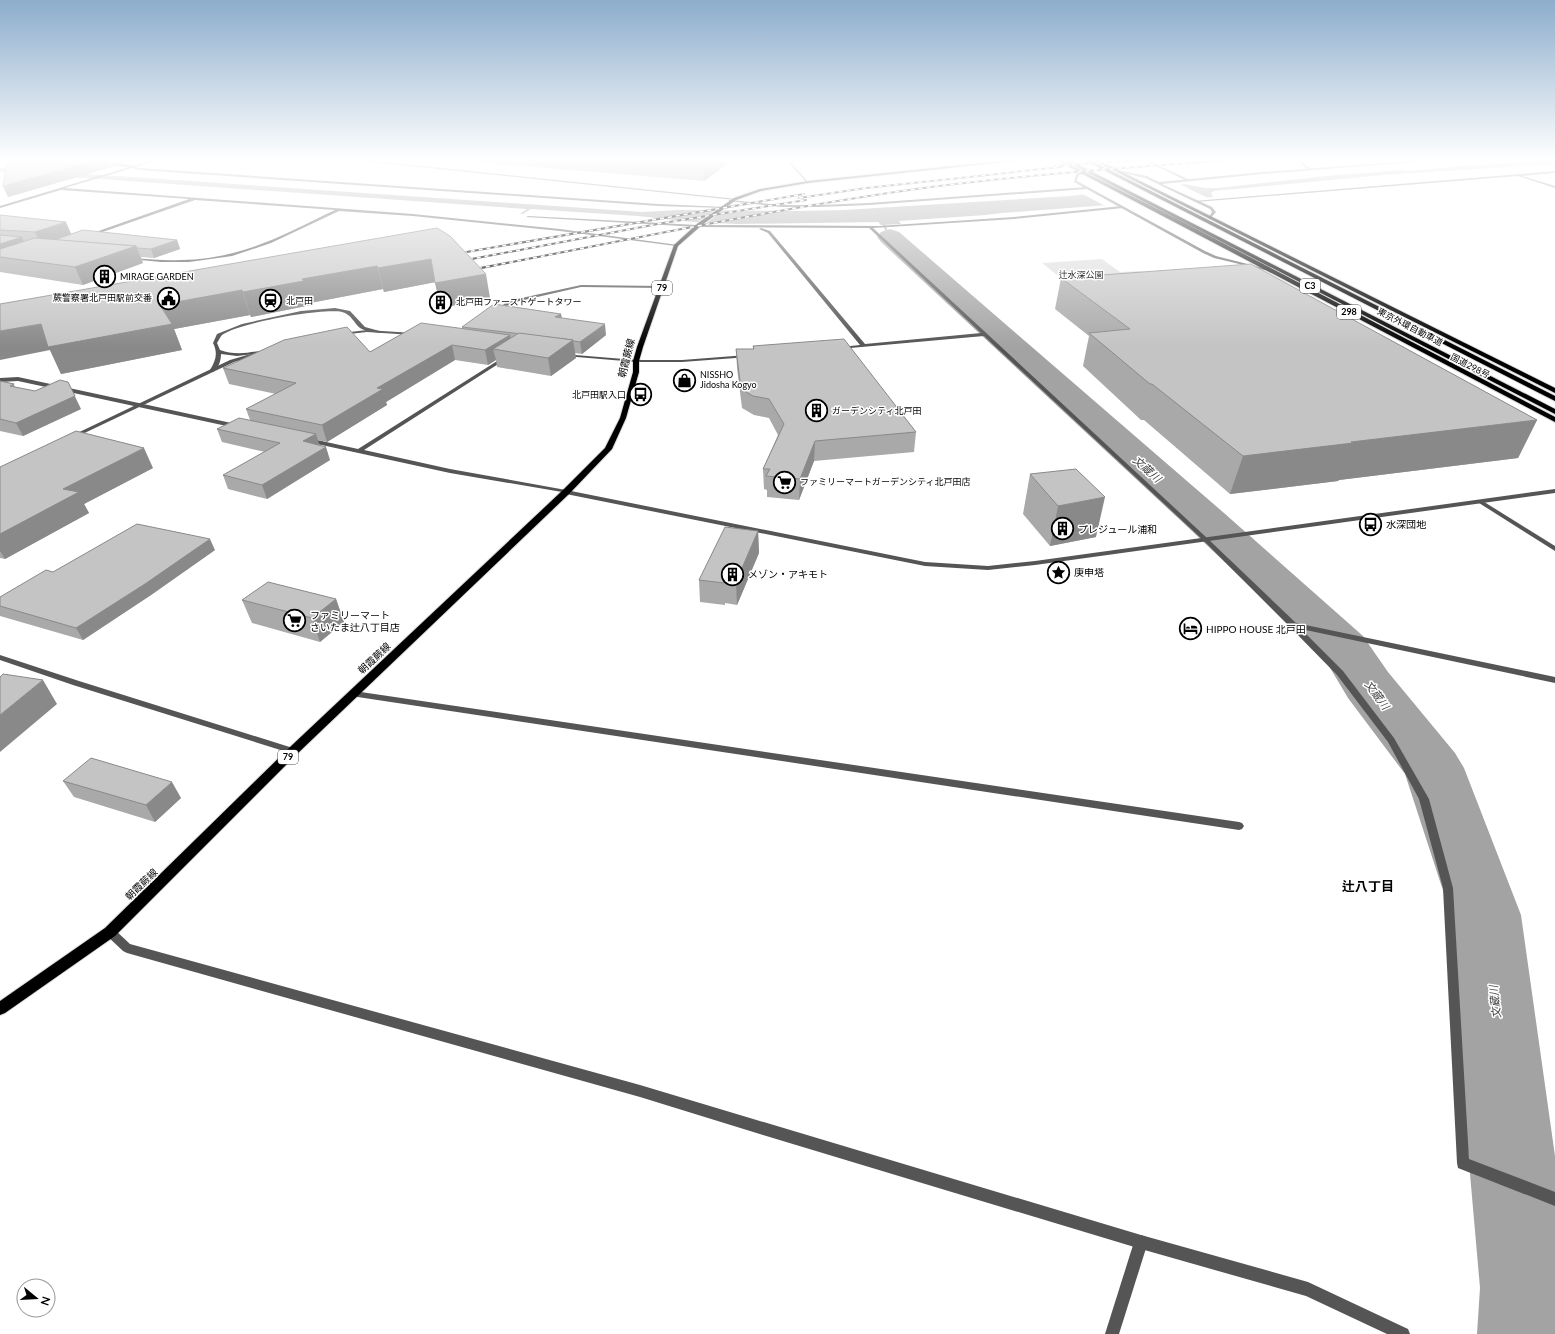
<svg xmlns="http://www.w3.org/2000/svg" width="1555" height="1334" font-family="Lato,'Noto Sans JP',sans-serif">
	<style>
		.green { fill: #dcdcdc }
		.water { fill: #a3a3a3 }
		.pier { fill: #fff }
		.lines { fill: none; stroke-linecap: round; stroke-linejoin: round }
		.stream { fill: #a3a3a3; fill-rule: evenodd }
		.river { fill: #a3a3a3; fill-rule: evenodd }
		.primary-casing { stroke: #dbdbdb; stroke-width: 2 }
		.trunk-casing { stroke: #dbdbdb; stroke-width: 2 }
		.motorway-casing { stroke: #dbdbdb; stroke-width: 2 }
		.minor { fill: #555; fill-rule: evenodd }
		.tertiary { fill: #555; fill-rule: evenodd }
		.primary { fill: #000; fill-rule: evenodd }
		.trunk { fill: #000; fill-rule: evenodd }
		.motorway { fill: #000; fill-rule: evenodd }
		.rail-casing { stroke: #000; stroke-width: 2 }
		.rail { stroke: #fff; stroke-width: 1.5; stroke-dasharray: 4; stroke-linecap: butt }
		.wall { fill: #a9a9a9 }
		.shaded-wall { fill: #898989 }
		.building { fill: #c4c4c4; stroke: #898989 }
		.labels { text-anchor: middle; stroke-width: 3; stroke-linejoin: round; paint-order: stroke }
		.far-park-label { font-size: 9px; fill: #333; stroke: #fff }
		.far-poi-label { font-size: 9px; fill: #000; stroke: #fff; text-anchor: start }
		.shield { fill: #fff; stroke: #4c4c4c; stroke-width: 1 }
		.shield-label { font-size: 9px; font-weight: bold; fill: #000 }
		.far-street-label { font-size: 9px; fill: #000; stroke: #fff }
		.street-label { font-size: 10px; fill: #000; stroke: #fff }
		.poi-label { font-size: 10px; fill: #000; stroke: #fff; text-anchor: start }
		.water-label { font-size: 11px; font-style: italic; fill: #444; stroke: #fff }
		.near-neighbourhood-label { font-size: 13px; font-weight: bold; fill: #000; stroke: #fff }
	</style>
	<rect width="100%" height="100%" fill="#fff"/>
	<path class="green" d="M1102 259 1120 272 1142 271 1161 284 1076 290 1042 263Z"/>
	<path class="water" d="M1537 160H1555V164L1383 175 1214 191 1211 193 1213 197 1002 213 985 215 899 221 901 224 881 225 878 222 737 224 693 222 638 216 531 209 523 214H520L527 209 0 172V168L642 212 679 210 796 211 844 210 1069 196 1185 184 1205 188H1217L1336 175 1332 174 1340 175 1402 170 1406 171Z"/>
	<path class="pier" d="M1179 184 1210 199 1107 207 1081 193Z"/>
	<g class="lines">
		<path class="stream" d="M879 216 882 217 891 238 888 237Z"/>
		<path class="river" d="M890 229 899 232 1224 513 1363 636 1388 672 1455 753 1464 768 1521 915 1555 1156V1334H1477L1480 1288 1463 1094 1451 915 1405 774 1348 698 1323 656 1192 531 881 242 877 237 881 232Z"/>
		<defs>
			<path id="primary" d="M1009 160H1024L808 183 761 191 736 200 702 225 678 246 643 347 639 361V372L626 418 612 449 569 494 297 754 115 936 5 1013 0 1015V1001L105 928 289 748 563 490 605 448 620 418 633 372V361L637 347 674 245 698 223 734 198 760 189 808 181Z"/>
			<g id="trunk">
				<path d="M1056 160H1061L1185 223 1555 417V422Z"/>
				<path d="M1093 160H1098L1555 388V393Z"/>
			</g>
			<g id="motorway">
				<path d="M1063 160H1069L1555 409V414Z"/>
				<path d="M1084 160H1090L1555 396V401Z"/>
			</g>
		</defs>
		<use href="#primary" class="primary-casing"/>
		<use href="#trunk" class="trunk-casing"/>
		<use href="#motorway" class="motorway-casing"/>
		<g class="minor">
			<path d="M1143 160H1147L1190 180 1187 181Z"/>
			<path d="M1297 160H1300L1311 169 1308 170Z"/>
			<path d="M100 163 128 164 139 168 658 204 726 207 724 208 658 206 139 170 132 168 65 188 413 214 560 229 678 245 676 246 560 231 413 216 339 211 271 243 232 256 189 262H161L130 259 132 258C166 261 200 262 233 253 269 244 301 226 335 210L195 200 91 236 90 234 189 199 61 190 0 208V206L129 167 101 165Z"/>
			<path d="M1555 171V173L1522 176 1555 186V188L1518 176 1196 202 1194 201Z"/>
			<path d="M1086 187 1087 189 869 205 820 207H781L728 201 730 200 781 205H820L869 203Z"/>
			<path d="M1122 206 1123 208 1014 219 873 228 1207 538 1296 623 1555 677V683L1301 629 1343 671 1394 738 1429 799 1453 888 1469 1159 1555 1192V1206L1458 1168 1457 1163 1443 888 1419 799 1388 742 1337 675 1289 626 1203 540 984 336 839 349V348L841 347 860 345 768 233 759 229 761 228 770 231 865 344 981 333 869 228 697 227 526 217 528 216 697 225 879 226 1014 217Z"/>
			<path d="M581 285 662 286 664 287 662 288 581 287 511 303 498 313 494 312 508 301Z"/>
			<path d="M335 308 350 311 365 327 383 332 381 333C375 332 366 332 360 328 354 323 351 314 342 312 321 308 239 323 222 335 220 337 219 340 217 343L220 350C236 356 251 352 267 350L269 351V352L237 356 221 354C221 360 219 368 213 372L210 370C216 360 218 353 213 343L217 334 242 324 301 311Z"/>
			<path d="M747 355 749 356V357L682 362H636L634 361 636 360H682Z"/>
			<path d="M502 358 506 359 364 450 450 469 566 490 568 491V493L450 473 308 442 305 440 308 438 358 449Z"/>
			<path d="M18 377 236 424 239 426 236 428 18 381 0 382V378Z"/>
			<path d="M1481 500 1555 546V551L1479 503 1478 502Z"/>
			<path d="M354 691 1239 822 1242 823 1244 826 1242 829 1239 830 351 696 350 694Z"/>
			<path d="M1141 1235 1146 1237 1148 1242 1119 1334H1105L1134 1242 1136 1237Z"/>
		</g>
		<g class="tertiary">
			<path d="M153 160H158L132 168 130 167Z"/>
			<path d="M354 160H365L737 199 735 200Z"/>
			<path d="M786 160H789L809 183H807Z"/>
			<path d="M1426 160H1440L1263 174 1162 184 1212 207 1216 212 1210 219 1208 218 1212 212 1210 209 1145 178 1115 171 1117 170 1147 176 1159 182 1263 172Z"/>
			<path d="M1082 172 1085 173 1078 176 1077 181 1205 251 1216 256 1271 270 1269 271 1214 258 1203 253 1074 182 1076 174Z"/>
			<path d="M367 330 413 333 415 334 413 335 367 332 341 335 339 334 341 333Z"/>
			<path d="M265 350 267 351V352L234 362 74 438 69 437 230 360Z"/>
			<path d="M563 354 636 360 638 361 636 362 565 356H563Z"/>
			<path d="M1555 489V493L1035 565 988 570 925 566 566 494 563 492 566 490 925 562 988 566 1035 561Z"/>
			<path d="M0 655 79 681 296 749 297 751 296 753H290L73 685 0 660Z"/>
			<path d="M110 928 114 929 130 944 640 1085 1141 1235 1308 1282 1408 1329 1410 1334H1387L1306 1296 1141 1249 763 1135 640 1097 127 953 123 951 106 935 105 932 106 929Z"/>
		</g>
		<use href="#primary" class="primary"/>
		<use href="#trunk" class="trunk"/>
		<use href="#motorway" class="motorway"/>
		<defs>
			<g id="rail">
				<path d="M1056 166 1142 160"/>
				<path d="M799 198 866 188 1061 167"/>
				<path d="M455 254 804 194"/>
				<path d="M461 261 663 223 806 200"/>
				<path d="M470 270C619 242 767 210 916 189 1021 175 1127 167 1233 160"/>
			</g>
		</defs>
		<use href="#rail" class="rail-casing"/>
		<use href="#rail" class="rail"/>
	</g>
	<g class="wall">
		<path d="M7 160H137L128 163 110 162 112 167 8 197 3 186Z"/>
		<path d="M449 160H733L704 181Z"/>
		<path d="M0 215 71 234 177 240 180 249 154 258 141 257 143 263 83 285 0 272Z"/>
		<path d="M437 228 490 298 441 308 435 282 384 292 383 289 310 303 311 305 251 317 250 315 174 329 182 350 61 374 50 350Z"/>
		<path d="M1061 278 1537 420 1518 458 1339 480 1338 481 1230 494 1144 420H1141L1083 366 1089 336 1055 309Z"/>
		<path d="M561 314 562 318 606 335 582 354 575 353 576 358 551 376 497 367 496 360 488 365 455 360 386 402 387 405 327 442 317 440 319 445 330 460 267 499 228 489 223 475 265 452 222 442 217 429 250 420 246 409 276 394 229 384 223 368 370 352 462 329V327Z"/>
		<path d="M753 346 916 432 914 452 814 461 799 500 767 497V490L764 489 763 469 778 435 769 418 754 415 742 408 737 368 736 349H753Z"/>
		<path d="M0 381 14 384 15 387 81 409 23 436 0 431Z"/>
		<path d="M0 467 153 468 84 504 89 513 5 559 0 558Z"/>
		<path d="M1030 474 1096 537 1050 546 1023 514Z"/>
		<path d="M758 531 759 553 737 605 725 603V605L700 602 699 580Z"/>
		<path d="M215 550 151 595 83 640 0 616V597L53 572Z"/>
		<path d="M336 599 344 622 320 642 252 623 242 600Z"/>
		<path d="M63 781 181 798 155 822 74 797Z"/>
	</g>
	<g class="shaded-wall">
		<path d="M96 160H109L112 167 8 197 3 186Z"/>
		<path d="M127 160H137L128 163Z"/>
		<path d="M709 160H733L704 181 703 164Z"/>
		<path d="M66 222 73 238 42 248 35 232Z"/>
		<path d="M22 237 29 253 0 257V244Z"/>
		<path d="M177 240 180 249 154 258 151 249Z"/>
		<path d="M136 246 143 263 83 285 75 267Z"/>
		<path d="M431 259 436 282 384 292 378 268Z"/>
		<path d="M377 266 383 289 310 303 311 305 251 317 243 292 302 279Z"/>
		<path d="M486 274 490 298 441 308 435 283Z"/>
		<path d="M242 290 250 315 174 329 182 350 61 374 50 350 0 360V331Z"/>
		<path d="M561 314 563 325 555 317Z"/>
		<path d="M605 324 606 335 582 354 580 342Z"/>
		<path d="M510 335 512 350 493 349 496 360 488 365 485 350Z"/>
		<path d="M573 340 576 358 551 376 548 358Z"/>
		<path d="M452 345 455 360 386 402 387 405 327 442 322 425 377 388Z"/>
		<path d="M68 382 81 409 23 436 16 423Z"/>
		<path d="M1537 420 1518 458 1339 480 1338 481 1230 494 1243 456 1351 442Z"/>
		<path d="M316 434 320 447 303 441Z"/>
		<path d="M815 441 814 461 799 500 800 479Z"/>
		<path d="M326 447 330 460 267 499 262 485Z"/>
		<path d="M144 448 153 468 84 504 89 513 5 559 0 551V534L63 489Z"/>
		<path d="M1105 497 1096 537 1050 546 1058 506Z"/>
		<path d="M758 531 759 553 737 605 736 582Z"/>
		<path d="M210 539 215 550 151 595 83 640 76 628Z"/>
		<path d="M336 599 344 622 320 642 312 618Z"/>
		<path d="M43 680 57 704 0 752V715Z"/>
		<path d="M172 782 181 798 155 822 146 805Z"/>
	</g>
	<g class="building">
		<path d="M7 160H96L3 186Z"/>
		<path d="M653 160H709L703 164Z"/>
		<path d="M0 215 66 222 35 232 0 230Z"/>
		<path d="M437 228 450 236 486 274 435 283 431 259 378 268 377 266 302 279 304 281 243 292 242 290 160 305 172 324 48 347 41 324 0 331V304Z"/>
		<path d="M83 230 177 240 151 249 137 248 136 246 54 240Z"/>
		<path d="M0 235 22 237 0 244Z"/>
		<path d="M35 238 136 246 75 267 0 257V249Z"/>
		<path d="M1251 264 1537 420 1351 442 1353 443 1243 456 1152 384H1150L1089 333 1130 329 1061 278Z"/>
		<path d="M494 304 561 314 555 317 605 324 580 342 573 341V340L462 327Z"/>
		<path d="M421 323 510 335 485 350 452 345 377 388 383 389 322 425 246 409 296 383 223 368 284 340 347 327 370 352Z"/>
		<path d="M519 333 573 340 548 358 493 349Z"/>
		<path d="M844 339 916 432 815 441 800 479 766 476 770 469H763L784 424 769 399 753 396 741 389 736 349H754L753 346Z"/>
		<path d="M60 380 68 382 75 396 16 423 0 419V381L14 384 10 386 35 391Z"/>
		<path d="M239 418 316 434 303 441 326 447 262 485 223 475 280 443 217 429Z"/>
		<path d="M76 431 144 448 63 489 79 492 0 534V467Z"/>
		<path d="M1076 469 1105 497 1058 506 1030 474Z"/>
		<path d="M137 524 210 539 145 584 76 628 0 606V597L46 570 53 572Z"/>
		<path d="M725 527 758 531 736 582 724 581V583L699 580Z"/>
		<path d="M268 582 336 599 312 618 242 600Z"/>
		<path d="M3 674 43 680 0 715V677Z"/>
		<path d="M91 758 172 782 146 805 63 781Z"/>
	</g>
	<linearGradient id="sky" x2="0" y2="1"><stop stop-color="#8cadcc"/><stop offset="0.46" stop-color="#fff"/><stop offset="1" stop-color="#fff" stop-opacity="0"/></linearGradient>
	<rect width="1555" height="347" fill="url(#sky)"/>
	<defs>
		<symbol id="building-ring" viewBox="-11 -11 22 22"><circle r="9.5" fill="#fff" stroke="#000" stroke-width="1.5"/><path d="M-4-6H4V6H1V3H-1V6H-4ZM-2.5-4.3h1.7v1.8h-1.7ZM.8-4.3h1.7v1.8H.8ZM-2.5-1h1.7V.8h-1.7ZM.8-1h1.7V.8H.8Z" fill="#000"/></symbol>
		<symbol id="civic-ring" viewBox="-11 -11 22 22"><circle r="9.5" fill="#fff" stroke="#000" stroke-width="1.5"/><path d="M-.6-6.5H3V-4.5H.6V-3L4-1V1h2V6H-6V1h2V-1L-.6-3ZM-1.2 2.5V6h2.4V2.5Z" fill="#000"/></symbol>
		<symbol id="station-ring" viewBox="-11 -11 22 22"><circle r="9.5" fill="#fff" stroke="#000" stroke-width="1.5"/><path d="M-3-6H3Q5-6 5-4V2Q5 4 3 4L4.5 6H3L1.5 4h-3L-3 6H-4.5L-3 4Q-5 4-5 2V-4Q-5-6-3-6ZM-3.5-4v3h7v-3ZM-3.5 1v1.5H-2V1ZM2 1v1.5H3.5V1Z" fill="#000"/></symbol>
		<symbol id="shop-ring" viewBox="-11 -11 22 22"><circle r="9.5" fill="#fff" stroke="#000" stroke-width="1.5"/><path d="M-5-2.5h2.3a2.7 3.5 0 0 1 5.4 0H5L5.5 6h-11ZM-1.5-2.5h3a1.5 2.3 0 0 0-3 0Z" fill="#000"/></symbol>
		<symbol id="bus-ring" viewBox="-11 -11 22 22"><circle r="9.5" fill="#fff" stroke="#000" stroke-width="1.5"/><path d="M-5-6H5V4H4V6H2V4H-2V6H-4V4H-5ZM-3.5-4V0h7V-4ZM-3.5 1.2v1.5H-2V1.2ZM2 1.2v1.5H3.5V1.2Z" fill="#000"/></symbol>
		<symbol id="supermarket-ring" viewBox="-11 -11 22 22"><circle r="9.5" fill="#fff" stroke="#000" stroke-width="1.5"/><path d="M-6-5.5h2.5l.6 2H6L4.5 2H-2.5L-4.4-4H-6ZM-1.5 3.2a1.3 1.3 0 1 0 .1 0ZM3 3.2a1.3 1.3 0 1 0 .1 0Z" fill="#000"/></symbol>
		<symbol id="sight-ring" viewBox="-11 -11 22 22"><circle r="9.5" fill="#fff" stroke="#000" stroke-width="1.5"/><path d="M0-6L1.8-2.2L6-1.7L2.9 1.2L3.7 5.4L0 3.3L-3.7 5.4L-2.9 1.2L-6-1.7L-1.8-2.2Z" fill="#000"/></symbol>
		<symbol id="hotel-ring" viewBox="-11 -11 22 22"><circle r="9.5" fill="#fff" stroke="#000" stroke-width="1.5"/><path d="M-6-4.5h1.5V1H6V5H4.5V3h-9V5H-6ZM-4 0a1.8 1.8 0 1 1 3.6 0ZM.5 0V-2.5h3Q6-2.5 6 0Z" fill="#000"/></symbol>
	</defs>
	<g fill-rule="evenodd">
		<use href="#building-ring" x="92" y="264" width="25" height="25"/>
		<use href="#civic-ring" x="156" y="286" width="25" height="25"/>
		<use href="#station-ring" x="258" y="288" width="25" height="25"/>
		<use href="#building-ring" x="428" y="290" width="25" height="25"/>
		<use href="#shop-ring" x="672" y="368" width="25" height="25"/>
		<use href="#bus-ring" x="628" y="382" width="25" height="25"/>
		<use href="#building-ring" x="804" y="398" width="25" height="25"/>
		<use href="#supermarket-ring" x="772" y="470" width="25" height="25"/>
		<use href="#bus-ring" x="1358" y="512" width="25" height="25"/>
		<use href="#building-ring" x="1050" y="516" width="25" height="25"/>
		<use href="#sight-ring" x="1046" y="560" width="25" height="25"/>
		<use href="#building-ring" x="720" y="562" width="25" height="25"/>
		<use href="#supermarket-ring" x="282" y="608" width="25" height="25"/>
		<use href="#hotel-ring" x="1178" y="616" width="25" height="25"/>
	</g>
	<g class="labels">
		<g class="far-park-label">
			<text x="1081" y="278">辻水深公園</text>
		</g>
		<g class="far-poi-label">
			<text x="120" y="280">MIRAGE GARDEN</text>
			<text x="152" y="301" text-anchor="end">蕨警察署北戸田駅前交番</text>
			<text x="286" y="304">北戸田</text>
			<text x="456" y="305">北戸田ファーストゲートタワー</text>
			<text x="700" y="378">NISSHO<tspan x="700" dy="10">Jidosha Kogyo</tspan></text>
			<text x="626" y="398" text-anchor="end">北戸田駅入口</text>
			<text x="832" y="414">ガーデンシティ北戸田</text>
			<text x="800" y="485">ファミリーマートガーデンシティ北戸田店</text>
		</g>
		<g class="shield">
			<rect x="1300" y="279" width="20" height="14" rx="3"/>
			<rect x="652" y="281" width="20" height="14" rx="3"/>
			<rect x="1337" y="305" width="24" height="14" rx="3"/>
			<rect x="278" y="750" width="20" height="14" rx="3"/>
		</g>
		<g class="shield-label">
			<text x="1310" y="289">C3</text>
			<text x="662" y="291">79</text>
			<text x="1349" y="315">298</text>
			<text x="288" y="760">79</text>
		</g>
		<g class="far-street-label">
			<text transform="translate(1410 327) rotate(27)" y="3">東京外環自動車道</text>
			<text transform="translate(1470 366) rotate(27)" y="3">国道298号</text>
		</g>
		<g class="street-label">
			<text transform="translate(626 358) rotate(-76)" y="4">朝霞蕨線</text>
			<text transform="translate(374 658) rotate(-43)" y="4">朝霞蕨線</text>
			<text transform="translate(141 884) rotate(-44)" y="4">朝霞蕨線</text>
		</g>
		<g class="poi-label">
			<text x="1386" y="528">水深団地</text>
			<text x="1078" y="533">プレジュール浦和</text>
			<text x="1074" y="576">庚申塔</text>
			<text x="748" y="578">メゾン・アキモト</text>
			<text x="310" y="619">ファミリーマート<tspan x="310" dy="12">さいたま辻八丁目店</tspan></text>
			<text x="1206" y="633">HIPPO HOUSE 北戸田</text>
		</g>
		<g class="water-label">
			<text transform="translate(1147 469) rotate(42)" y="4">文蔵川</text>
			<text transform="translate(1377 695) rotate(53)" y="4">文蔵川</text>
			<text transform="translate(1495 1002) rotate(-96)" y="4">文蔵川</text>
		</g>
		<g class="near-neighbourhood-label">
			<text x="1368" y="891">辻八丁目</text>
		</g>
	</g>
	<g transform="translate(36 1298) rotate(108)"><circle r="19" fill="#ffffff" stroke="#999999"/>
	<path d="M0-3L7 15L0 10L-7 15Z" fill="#000000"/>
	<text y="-6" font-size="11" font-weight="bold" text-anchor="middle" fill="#000000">N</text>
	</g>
</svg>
